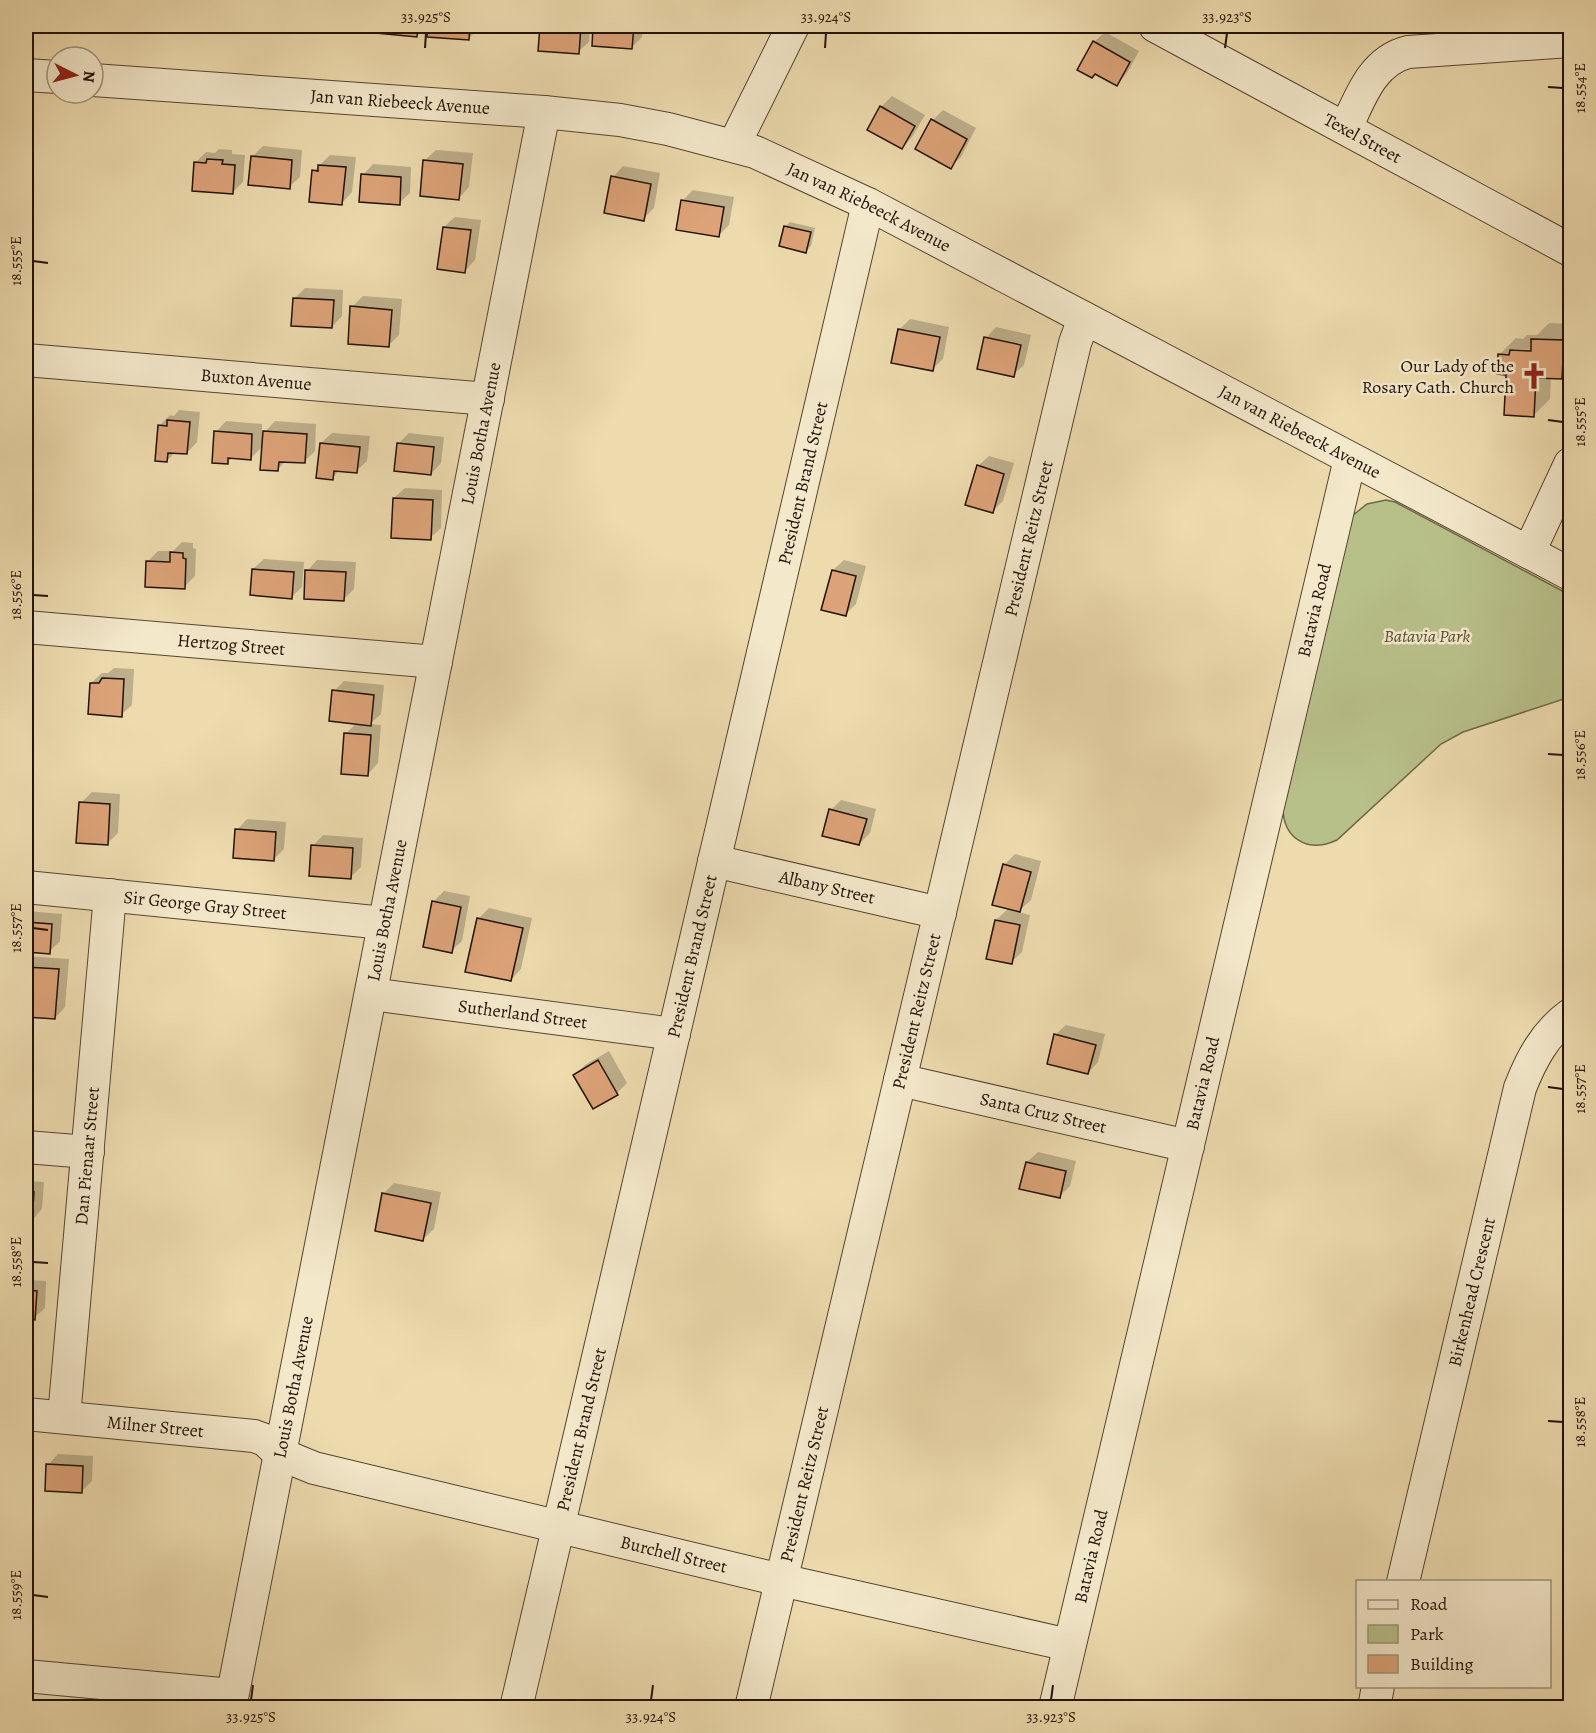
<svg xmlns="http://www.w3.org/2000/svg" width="1596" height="1733" font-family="Alegreya,serif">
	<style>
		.green { fill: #b8c08a; stroke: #6d6849; stroke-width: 1.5 }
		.shadow { fill: #0003; fill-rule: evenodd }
		.building { fill: #dca278; stroke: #221108; stroke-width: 1.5 }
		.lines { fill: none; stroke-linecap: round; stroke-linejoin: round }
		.minor-casing { stroke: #554432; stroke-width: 34 }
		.minor { stroke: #f3e8ca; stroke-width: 32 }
		.ticks { fill: none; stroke: #221108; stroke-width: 2 }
		.labels { text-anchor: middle; stroke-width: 5; stroke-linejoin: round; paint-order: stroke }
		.street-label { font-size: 18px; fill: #221108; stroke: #f3e8ca }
		.poi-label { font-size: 18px; fill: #221108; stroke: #f3e8ca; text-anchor: end }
		.park-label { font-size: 18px; font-style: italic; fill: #564e36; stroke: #f3e8ca }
		.neatline { fill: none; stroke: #221108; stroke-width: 2 }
		.ticks-label { font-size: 15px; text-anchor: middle; fill: #221108 }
	</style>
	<rect width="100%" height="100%" fill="#eddbae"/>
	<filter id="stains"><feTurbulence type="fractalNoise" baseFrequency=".00333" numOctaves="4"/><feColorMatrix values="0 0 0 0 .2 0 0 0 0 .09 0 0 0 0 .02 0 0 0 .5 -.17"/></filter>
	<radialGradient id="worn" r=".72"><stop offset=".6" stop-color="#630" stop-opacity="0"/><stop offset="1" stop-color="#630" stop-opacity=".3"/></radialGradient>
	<path class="green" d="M1386 500 1395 502 1570 595V697L1463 732 1441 744 1337 840C1307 854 1282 838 1283 805L1352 516 1367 504Z"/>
	<g class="shadow">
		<path d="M378 26H426L416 35 378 32Z"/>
		<path d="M429 26H479L469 39 428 36Z"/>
		<path d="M542 26H590L589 42 578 52 540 50Z"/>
		<path d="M595 26H643L642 37 632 47 594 45Z"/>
		<path d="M1105 32 1139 51 1127 73 1117 84 1094 42Z"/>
		<path d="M892 96 925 115 912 137 902 148 869 129 881 107Z"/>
		<path d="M943 110 976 128 961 157 950 167 933 120Z"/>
		<path d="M263 146 302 150 300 177 289 187 252 157Z"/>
		<path d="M219 149 232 150V154L245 155 243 182 232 193 195 163 206 152 215 153Z"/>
		<path d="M436 150 473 153 469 187 459 198 425 160Z"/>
		<path d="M330 155 356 157 352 192 342 203 314 171Z"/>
		<path d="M373 164 411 167 410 193 399 203 363 175Z"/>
		<path d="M623 166 660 173 654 208 643 219 613 177Z"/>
		<path d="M693 190 734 197 729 225 718 236 682 201Z"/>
		<path d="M455 217 481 220 475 260 465 271 444 227Z"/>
		<path d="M790 222 815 228 811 246 806 251 786 226Z"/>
		<path d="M305 288 343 290 342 316 332 327 294 299Z"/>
		<path d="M363 296 402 299 399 335 388 346 352 307Z"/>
		<path d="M910 319 949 327 943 359 932 369 900 329Z"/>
		<path d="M1549 323 1570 324V368L1561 378 1551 377 1550 399 1534 415 1507 373 1500 354 1516 338 1523 339 1527 335H1537ZM1513 349 1538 350V353L1513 352Z"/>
		<path d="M996 327 1031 335 1024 365 1013 375 986 338Z"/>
		<path d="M179 410 200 412 197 442 187 453 175 452 167 461 159 426 170 415 174 416Z"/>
		<path d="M226 421 262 424V435L275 421 316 424 315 451 304 462 286 461 278 469 264 445 251 458 233 457 227 463 216 432Z"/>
		<path d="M332 433 370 436 367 461 356 471 340 470 332 478 321 443Z"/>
		<path d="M409 433 444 437 441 463 431 474 398 444Z"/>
		<path d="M989 456 1014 463 1003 501 992 512 978 466Z"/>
		<path d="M405 488 442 490 441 528 430 538 394 498Z"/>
		<path d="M182 542 193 543V548L196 549 195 576 184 587 148 561 158 551H173Z"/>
		<path d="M264 559 304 562 302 587 292 597 253 569Z"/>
		<path d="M317 560 356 562 354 589 343 600 307 571Z"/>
		<path d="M844 560 866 566 856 604 845 615 833 570Z"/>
		<path d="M114 668 134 669 132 705 121 715 91 683 102 673H108Z"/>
		<path d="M344 681 384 685 381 714 370 724 381 725 378 763 368 774 345 734 357 723 334 691Z"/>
		<path d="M92 792 120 794 118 833 107 844 81 803Z"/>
		<path d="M841 800 876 809 870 833 859 844 831 810Z"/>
		<path d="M247 819 286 822 284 849 273 860 237 830Z"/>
		<path d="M323 835 363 838 361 867 351 877 313 846Z"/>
		<path d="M1015 854 1041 861 1031 900 1018 912 1030 915 1022 952 1011 962 996 920 1009 908 1004 865Z"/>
		<path d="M444 891 470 896 462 941 451 951 433 902Z"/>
		<path d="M489 908 532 918 521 969 511 980 478 919Z"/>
		<path d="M26 911 62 914 60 941 49 952 26 950Z"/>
		<path d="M26 956 69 959 65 1007 55 1018 26 1015Z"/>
		<path d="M1066 1025 1105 1034 1098 1062 1088 1073 1055 1035Z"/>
		<path d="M609 1051 627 1083 617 1093 575 1075 585 1065Z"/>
		<path d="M1038 1152 1076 1161 1070 1186 1059 1197 1027 1162Z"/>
		<path d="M26 1181 44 1182 42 1209 32 1220 26 1219Z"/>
		<path d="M394 1183 441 1192 434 1229 423 1239 383 1194Z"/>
		<path d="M26 1280 46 1281 45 1308 34 1318H26Z"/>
		<path d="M58 1454 93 1456 92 1481 81 1492 48 1465Z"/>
		<path d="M64 1704 98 1707V1708H61Z"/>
	</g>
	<g class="building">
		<path d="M377 26H418L417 37 376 33Z"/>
		<path d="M428 26H470L469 40 427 37Z"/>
		<path d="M540 26H581L579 54 538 51Z"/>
		<path d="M593 26H634L632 49 592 46Z"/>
		<path d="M1093 41 1130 62 1117 86 1095 74 1092 78 1077 70Z"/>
		<path d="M880 106 915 126 902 149 867 130Z"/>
		<path d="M931 119 967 139 951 169 915 149Z"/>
		<path d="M251 156 292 160 290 189 248 185Z"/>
		<path d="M207 159 223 160 222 164 235 165 233 194 192 191 194 162 206 163Z"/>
		<path d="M423 160 463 164 459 200 420 196Z"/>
		<path d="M318 165 346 167 342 205 309 202 312 170 318 171Z"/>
		<path d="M361 174 401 177 400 205 359 202Z"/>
		<path d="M611 176 651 184 644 221 604 213Z"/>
		<path d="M681 200 724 207 719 237 676 230Z"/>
		<path d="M784 226 811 232 806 253 779 246Z"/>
		<path d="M443 227 471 230 465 273 437 269Z"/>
		<path d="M293 298 334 300 332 328 291 326Z"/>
		<path d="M350 306 392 310 389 347 348 344Z"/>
		<path d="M898 329 940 337 933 371 891 363Z"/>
		<path d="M984 337 1021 345 1014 377 977 369Z"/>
		<path d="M1531 339 1564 340 1562 379 1536 378 1534 417 1504 415 1506 375 1497 374 1498 354 1509 355 1510 350 1531 351Z"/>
		<path d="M167 420 190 422 187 454 168 453 167 462 155 461 158 425 167 426Z"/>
		<path d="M214 431 252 434 251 460 228 458V464L212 463Z"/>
		<path d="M263 431 307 434 305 463 279 462 278 471 260 470Z"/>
		<path d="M320 443 360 447 357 473 334 471 333 480 316 478Z"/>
		<path d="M397 443 434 447 431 475 394 471Z"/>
		<path d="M977 465 1004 474 993 513 965 505Z"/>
		<path d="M393 498 433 500 431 540 391 538Z"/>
		<path d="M170 552 183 553V558L186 559 185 589 145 587 146 561 170 562Z"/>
		<path d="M252 569 294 572 292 599 250 595Z"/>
		<path d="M305 570 346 572 344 601 304 599Z"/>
		<path d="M832 570 856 576 846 616 821 610Z"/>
		<path d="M102 678 124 679 122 717 88 714 90 683H99Z"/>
		<path d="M332 690 374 695 371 726 329 721Z"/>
		<path d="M344 733 371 735 368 776 341 774Z"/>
		<path d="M79 802 110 804 108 845 76 843Z"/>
		<path d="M829 809 867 819 859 845 822 836Z"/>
		<path d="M235 829 276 832 274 861 233 858Z"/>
		<path d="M311 845 353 848 351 879 309 876Z"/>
		<path d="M1003 864 1031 872 1020 912 992 905Z"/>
		<path d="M432 901 461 907 452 953 423 947Z"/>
		<path d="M477 918 523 928 511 981 465 972Z"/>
		<path d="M995 920 1020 925 1012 964 986 959Z"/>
		<path d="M26 922 52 924 50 954 26 952Z"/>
		<path d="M26 967 59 969 55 1019 26 1017Z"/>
		<path d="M1054 1034 1096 1045 1088 1074 1047 1064Z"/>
		<path d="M598 1060 618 1095 593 1109 573 1075Z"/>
		<path d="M1026 1162 1066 1171 1060 1198 1019 1189Z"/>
		<path d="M26 1192H34L32 1221H26Z"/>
		<path d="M382 1193 431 1203 423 1241 375 1231Z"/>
		<path d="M26 1290 37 1291 35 1320 26 1319Z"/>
		<path d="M46 1464 83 1466 82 1493 45 1491Z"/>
	</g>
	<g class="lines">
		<defs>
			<g id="minor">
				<path id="s1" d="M1155 26 1570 250"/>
				<path d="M26 75 57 77"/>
				<path id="s2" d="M93 80 544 112 620 120 668 129 755 152 868 204 1570 574"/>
				<path d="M1346 128C1360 98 1372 61 1408 52L1570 41"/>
				<path d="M734 145 793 26"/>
				<path id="s3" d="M26 360 488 399"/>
				<path d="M1529 552 1570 464"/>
				<path id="s4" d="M26 627 436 662"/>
				<path id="s5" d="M714 861 940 913"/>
				<path id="s6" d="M26 887 384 923"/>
				<path id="s7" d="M371 994 674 1034"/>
				<path id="s8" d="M900 1080 1188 1146"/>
				<path d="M26 1147 88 1152"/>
				<path id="s9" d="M26 1414 254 1436 265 1440 280 1454 314 1468 781 1580 1069 1645"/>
				<path id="s10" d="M64 1417 110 895"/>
				<path id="s11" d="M1403 1582 1520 1088C1531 1060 1545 1033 1570 1015"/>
				<path d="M26 1676 232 1695"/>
				<path id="s12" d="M230 1708 544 112"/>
				<path id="s13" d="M516 1708 868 204"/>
				<path id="s14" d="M751 1708 1075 343 1084 318"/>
				<path id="s15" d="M1055 1708 1350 459"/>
				<path d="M1374 1708 1378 1686"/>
			</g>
		</defs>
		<use href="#minor" class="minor-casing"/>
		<use href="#minor" class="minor"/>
	</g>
	<path class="ticks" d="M425 48 426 33M825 48 826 33M1225 48 1227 33M1548 87 1563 88M33 261 48 263M1548 420 1563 422M33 595 48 596M1548 754 1563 755M33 928 48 930M1548 1087 1563 1089M33 1262 48 1263M1548 1421 1563 1422M33 1595 48 1597M251 1700 253 1685M651 1700 653 1685M1051 1700 1053 1685"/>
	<defs>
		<symbol id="church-bare" viewBox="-9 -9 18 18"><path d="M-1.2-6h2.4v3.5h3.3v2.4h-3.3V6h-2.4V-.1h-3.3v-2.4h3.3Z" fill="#8f2418" stroke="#f3e8ca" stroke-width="2.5" paint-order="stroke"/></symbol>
	</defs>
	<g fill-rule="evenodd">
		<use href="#church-bare" x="1515" y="357" width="38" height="38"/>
	</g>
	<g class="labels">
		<g class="street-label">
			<text dy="6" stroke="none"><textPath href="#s2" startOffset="308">Jan van Riebeeck Avenue</textPath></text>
			<text dy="6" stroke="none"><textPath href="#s1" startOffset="236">Texel Street</textPath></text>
			<text dy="6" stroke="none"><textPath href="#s2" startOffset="794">Jan van Riebeeck Avenue</textPath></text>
			<text dy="6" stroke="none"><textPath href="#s3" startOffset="231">Buxton Avenue</textPath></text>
			<text dy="6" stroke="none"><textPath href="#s2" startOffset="1280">Jan van Riebeeck Avenue</textPath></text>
			<text dy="6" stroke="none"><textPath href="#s12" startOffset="1299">Louis Botha Avenue</textPath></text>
			<text dy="6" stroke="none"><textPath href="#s13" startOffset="1258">President Brand Street</textPath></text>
			<text dy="6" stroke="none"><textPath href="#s14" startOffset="1202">President Reitz Street</textPath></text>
			<text dy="6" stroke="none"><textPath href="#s15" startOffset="1128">Batavia Road</textPath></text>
			<text dy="6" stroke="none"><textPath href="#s4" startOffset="206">Hertzog Street</textPath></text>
			<text dy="6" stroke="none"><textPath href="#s5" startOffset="116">Albany Street</textPath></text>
			<text dy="6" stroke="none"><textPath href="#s6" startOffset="180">Sir George Gray Street</textPath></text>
			<text dy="6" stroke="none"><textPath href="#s12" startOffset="813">Louis Botha Avenue</textPath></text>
			<text dy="6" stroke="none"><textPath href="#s13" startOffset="772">President Brand Street</textPath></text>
			<text dy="6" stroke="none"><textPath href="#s14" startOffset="716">President Reitz Street</textPath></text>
			<text dy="6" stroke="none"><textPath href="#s7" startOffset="153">Sutherland Street</textPath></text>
			<text dy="6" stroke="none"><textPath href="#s15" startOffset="642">Batavia Road</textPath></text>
			<text dy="6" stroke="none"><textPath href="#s8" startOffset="147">Santa Cruz Street</textPath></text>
			<text dy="6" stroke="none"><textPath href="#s10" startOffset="262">Dan Pienaar Street</textPath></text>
			<text dy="6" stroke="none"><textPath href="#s11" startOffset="298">Birkenhead Crescent</textPath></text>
			<text dy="6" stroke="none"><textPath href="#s12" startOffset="327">Louis Botha Avenue</textPath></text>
			<text dy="6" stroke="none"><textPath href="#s9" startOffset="130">Milner Street</textPath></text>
			<text dy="6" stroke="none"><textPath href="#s13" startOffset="286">President Brand Street</textPath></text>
			<text dy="6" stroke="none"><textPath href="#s14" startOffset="230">President Reitz Street</textPath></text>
			<text dy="6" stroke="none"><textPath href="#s9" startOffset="668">Burchell Street</textPath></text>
			<text dy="6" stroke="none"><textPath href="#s15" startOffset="156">Batavia Road</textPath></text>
		</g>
		<g class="poi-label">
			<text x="1514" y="372">Our Lady of the<tspan x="1514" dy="21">Rosary Cath. Church</tspan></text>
		</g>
		<g class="park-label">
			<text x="1427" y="642">Batavia Park</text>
		</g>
	</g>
	<rect width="1596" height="1733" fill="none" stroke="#eddbae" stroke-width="66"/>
	<rect x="1356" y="1580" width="195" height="108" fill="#f3e8ca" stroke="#9f927c" stroke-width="1.5"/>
	<rect x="1368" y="1600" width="30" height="9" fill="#f3e8ca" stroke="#9f927c" stroke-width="1.5"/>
	<text x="1410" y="1610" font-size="18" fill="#221108">Road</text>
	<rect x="1368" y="1625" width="30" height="18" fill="#b8c08a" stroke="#9f927c" stroke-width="1.5"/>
	<text x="1410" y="1640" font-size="18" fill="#221108">Park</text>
	<rect x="1368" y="1655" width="30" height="18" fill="#dca278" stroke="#9f927c" stroke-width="1.5"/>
	<text x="1410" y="1670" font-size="18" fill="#221108">Building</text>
	<g transform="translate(75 75) rotate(96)"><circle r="28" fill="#f3e8ca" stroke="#9f927c" stroke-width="1.5"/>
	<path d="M0-4.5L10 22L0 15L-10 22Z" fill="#8f2418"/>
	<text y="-9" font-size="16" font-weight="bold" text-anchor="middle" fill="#221108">N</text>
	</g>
	<rect x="33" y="33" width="1530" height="1667" class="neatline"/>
	<g class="ticks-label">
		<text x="426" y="22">33.925°S</text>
		<text x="826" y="22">33.924°S</text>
		<text x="1227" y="22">33.923°S</text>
		<text transform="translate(1580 88) rotate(-90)" y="5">18.554°E</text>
		<text transform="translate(16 261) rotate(-90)" y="5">18.555°E</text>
		<text transform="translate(1580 422) rotate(-90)" y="5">18.555°E</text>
		<text transform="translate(16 595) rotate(-90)" y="5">18.556°E</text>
		<text transform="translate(1580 755) rotate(-90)" y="5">18.556°E</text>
		<text transform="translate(16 928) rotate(-90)" y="5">18.557°E</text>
		<text transform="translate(1580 1089) rotate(-90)" y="5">18.557°E</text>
		<text transform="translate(16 1262) rotate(-90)" y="5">18.558°E</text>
		<text transform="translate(1580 1422) rotate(-90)" y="5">18.558°E</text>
		<text transform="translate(16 1595) rotate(-90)" y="5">18.559°E</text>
		<text x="251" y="1722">33.925°S</text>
		<text x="651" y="1722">33.924°S</text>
		<text x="1051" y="1722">33.923°S</text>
	</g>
	<rect width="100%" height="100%" filter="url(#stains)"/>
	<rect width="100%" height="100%" fill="url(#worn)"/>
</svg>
